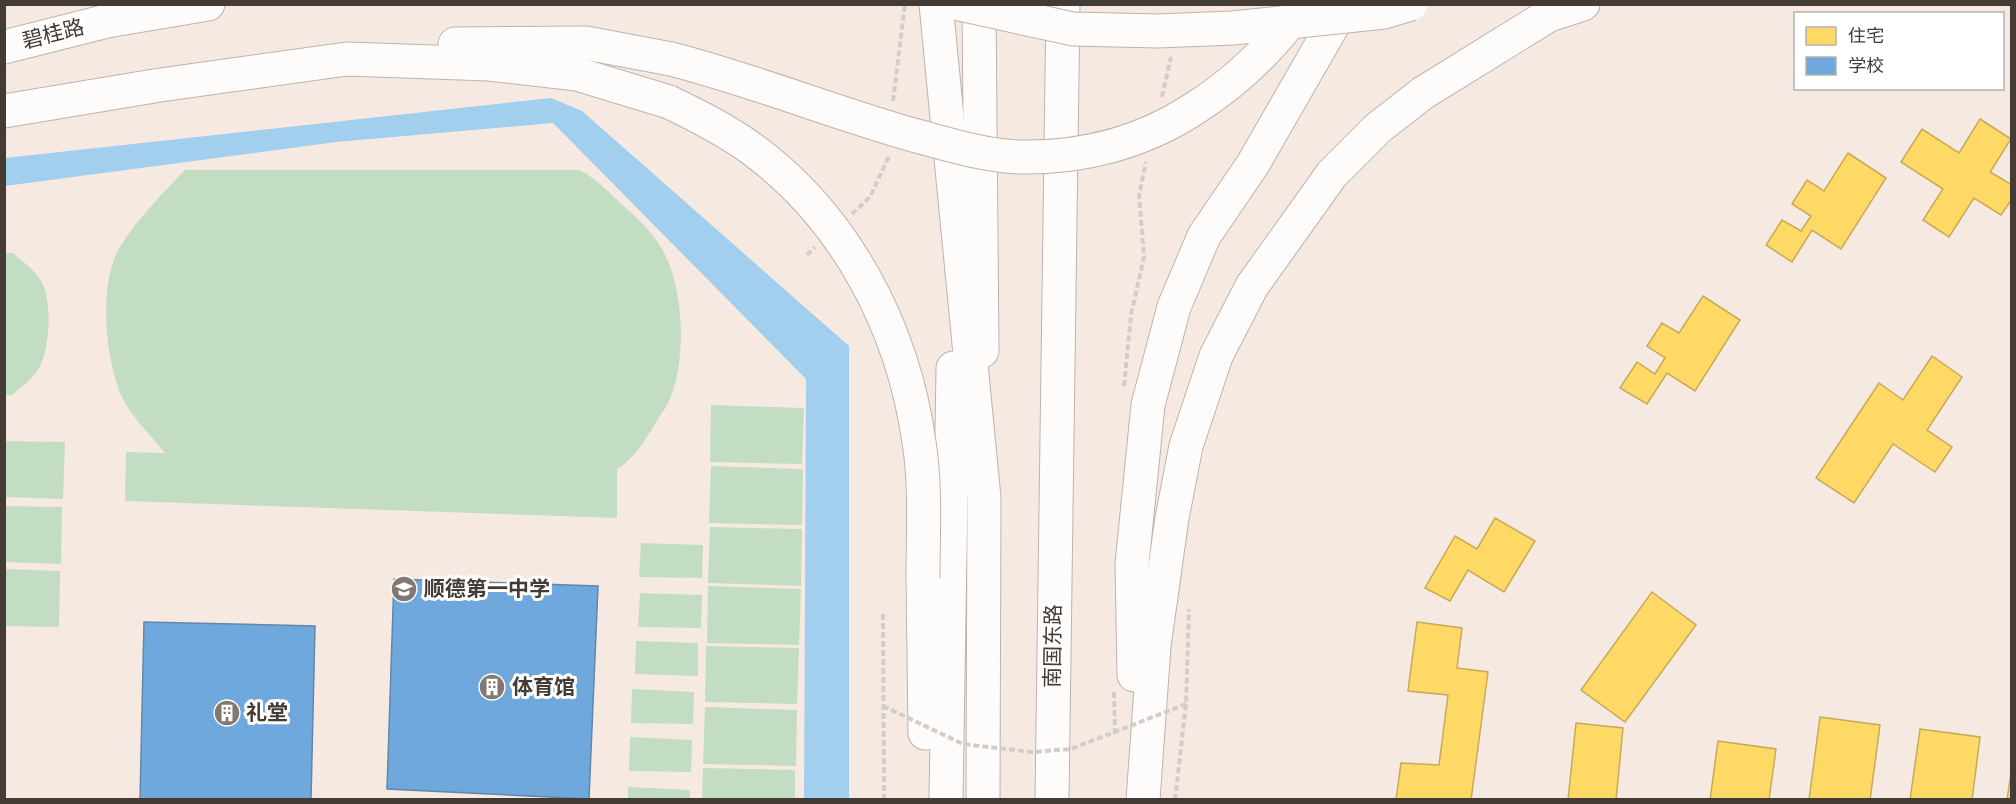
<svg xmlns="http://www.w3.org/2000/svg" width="2016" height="804" font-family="Poppins,'Noto Sans SC',sans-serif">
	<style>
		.green { fill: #c3ddc3 }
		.water { fill: #a3cfee }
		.homes { fill: #ffd966; stroke: #c7aa57; stroke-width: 1.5 }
		.schools { fill: #6fa8dc; stroke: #6287aa; stroke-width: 1.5 }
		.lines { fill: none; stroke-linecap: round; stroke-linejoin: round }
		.primary-casing { stroke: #bdb3ad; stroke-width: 35 }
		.trunk-casing { stroke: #bdb3ad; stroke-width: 35 }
		.path { stroke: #d2cdcb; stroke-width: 4; stroke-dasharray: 6 3; stroke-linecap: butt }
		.primary { stroke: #fefcfa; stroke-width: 33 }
		.trunk { stroke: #fefcfa; stroke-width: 33 }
		.trunk-bridge-casing { stroke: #bdb3ad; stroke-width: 35; stroke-linecap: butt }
		.path-bridge { stroke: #d2cdcb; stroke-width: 4; stroke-dasharray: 6 3; stroke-linecap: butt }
		.trunk-bridge { stroke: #fefcfa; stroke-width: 33 }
		.labels { text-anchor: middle; stroke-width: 6; stroke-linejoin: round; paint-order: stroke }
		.street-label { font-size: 21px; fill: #443b35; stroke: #fff }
		.poi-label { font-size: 21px; font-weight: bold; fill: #443b35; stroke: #fff; text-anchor: start }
	</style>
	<rect width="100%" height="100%" fill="#f6e9e1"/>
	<g class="green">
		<path d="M185 170H579C594 177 606 189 618 201 633 214 648 228 659 244 684 281 687 356 671 396 668 406 660 415 655 424 644 442 635 458 617 469V518L125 501 126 452 165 453C151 435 130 416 121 395 105 357 98 283 120 247 137 219 162 194 185 170Z"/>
		<path d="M5 253H13C24 263 38 272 44 287 52 309 50 354 36 373 30 381 20 388 12 395H5Z"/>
		<path d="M711 405 804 408 802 464 710 462Z"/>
		<path d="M5 441 65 442 63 499 5 497Z"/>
		<path d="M711 466 803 469 802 525 709 523Z"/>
		<path d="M5 506 62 507 61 564 5 562Z"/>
		<path d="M710 527 802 529 801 586 708 583Z"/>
		<path d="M641 543 703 545 702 578 639 577Z"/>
		<path d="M5 569 60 571 59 627 5 626Z"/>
		<path d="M708 586 801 589 799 645 707 643Z"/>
		<path d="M640 593 702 595 701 628 638 627Z"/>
		<path d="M636 641 698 643V676L635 674Z"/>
		<path d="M706 646 799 648 797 704 705 702Z"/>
		<path d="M632 689 694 692 693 724 631 723Z"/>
		<path d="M705 707 797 710 796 766 703 764Z"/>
		<path d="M630 737 692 740 691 772 629 771Z"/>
		<path d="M703 768 795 770V799H702Z"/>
		<path d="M628 787 690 790V799H628Z"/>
	</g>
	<path class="water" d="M551 98 582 111 849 346V799H804L806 379 553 123 336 142 5 186V158Z"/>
	<g class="homes">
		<path d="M1980 119 2011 139 1990 172 2012 185V199L2001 215 1974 198 1949 237 1923 220 1943 189 1901 162 1922 129 1959 153Z"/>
		<path d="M1848 153 1886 178 1841 249 1812 230 1792 262 1766 245 1782 220 1801 231 1811 216 1792 204 1807 180 1824 191Z"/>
		<path d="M1703 296 1740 320 1695 391 1667 373 1647 404 1620 388 1637 362 1655 374 1665 358 1647 346 1662 323 1679 333Z"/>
		<path d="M1932 356 1962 377 1927 430 1952 447 1935 472 1893 444 1854 503 1816 478 1879 383 1903 400Z"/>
		<path d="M1495 518 1535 541 1504 592 1468 570 1450 601 1425 588 1455 536 1477 549Z"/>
		<path d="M1652 592 1696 625 1625 722 1581 690Z"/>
		<path d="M1417 622 1462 628 1457 668 1488 672 1471 800H1396L1401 763 1439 765 1448 695 1408 691Z"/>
		<path d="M1820 717 1880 725 1870 800H1809Z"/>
		<path d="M1576 723 1623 728 1616 800H1568Z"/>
		<path d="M1920 729 1980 737 1972 800H1910Z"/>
		<path d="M1718 741 1776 749 1769 800H1710Z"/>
		<path d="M2012 766V800H2007Z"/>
	</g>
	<g class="schools">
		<path d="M394 579 598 586 589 799 387 789Z"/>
		<path d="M144 622 315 626 311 800H140Z"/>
	</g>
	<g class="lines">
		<defs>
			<g id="primary">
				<path d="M979 4 982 351"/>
				<path d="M1052 800 1063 4"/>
			</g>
			<g id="trunk">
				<path d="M936 4 984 498 983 800"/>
				<path d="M455 44 586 43 671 59"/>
				<path d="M4 47 107 21 208 4"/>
				<path d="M4 111 160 85 347 59 489 64 577 74 669 102"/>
				<path d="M923 578 925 733"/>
				<path d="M1134 675 1132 564 1148 405 1174 307 1204 236 1253 164 1345 4"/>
				<path d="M946 800 953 368"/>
				<path d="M1143 800 1154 646 1172 518 1186 446 1216 356 1252 286 1332 174 1378 128 1423 93 1549 15 1583 4"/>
			</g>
		</defs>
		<use href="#primary" class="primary-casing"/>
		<use href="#trunk" class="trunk-casing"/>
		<g class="path">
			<path d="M1162 97 1171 57"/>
			<path d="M893 101 905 4"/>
			<path d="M852 214 870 197 889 156"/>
			<path d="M807 255 815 247"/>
			<path d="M1124 386 1131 315 1144 257 1139 195 1146 162"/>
			<path d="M883 614 884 800"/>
			<path d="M1114 692 1115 734"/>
			<path d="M1175 800 1186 704 1189 609"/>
		</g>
		<use href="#primary" class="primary"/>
		<use href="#trunk" class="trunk"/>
		<defs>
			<g id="trunk-bridge">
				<path d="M959 4 1073 29 1158 31 1233 28 1384 12 1411 4"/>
				<path d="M671 59C753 80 832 112 913 135 948 144 984 156 1020 157 1081 158 1141 143 1192 110 1237 82 1273 47 1303 4"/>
				<path d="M669 102C698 116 726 130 752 149 846 218 903 328 919 442 926 486 923 533 923 578"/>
			</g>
		</defs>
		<use href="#trunk-bridge" class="trunk-bridge-casing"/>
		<path class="path-bridge" d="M883 706 963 744 1032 752 1071 749 1186 704"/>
		<use href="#trunk-bridge" class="trunk-bridge"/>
	</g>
	<defs>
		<symbol id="school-disc" viewBox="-11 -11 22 22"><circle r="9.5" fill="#827871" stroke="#fff"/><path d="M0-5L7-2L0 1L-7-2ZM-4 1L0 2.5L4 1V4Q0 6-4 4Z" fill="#fff"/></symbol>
		<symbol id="building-disc" viewBox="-11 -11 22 22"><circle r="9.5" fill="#827871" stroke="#fff"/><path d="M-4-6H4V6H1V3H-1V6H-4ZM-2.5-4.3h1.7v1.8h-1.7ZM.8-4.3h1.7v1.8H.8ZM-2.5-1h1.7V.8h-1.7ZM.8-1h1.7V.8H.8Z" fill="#fff"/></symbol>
	</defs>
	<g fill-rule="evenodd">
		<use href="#school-disc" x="389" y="574" width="30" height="30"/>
		<use href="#building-disc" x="477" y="672" width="30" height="30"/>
		<use href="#building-disc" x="212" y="698" width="30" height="30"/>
	</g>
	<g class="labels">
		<g class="street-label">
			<text transform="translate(53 34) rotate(-14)" y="7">碧桂路</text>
			<text transform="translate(1053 646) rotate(-89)" y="7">南国东路</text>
		</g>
		<g class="poi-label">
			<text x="424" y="596">顺德第一中学</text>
			<text x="512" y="694">体育馆</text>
			<text x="246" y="720">礼堂</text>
		</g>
	</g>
	<rect width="2016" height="804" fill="none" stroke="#443b35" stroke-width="12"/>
	<rect x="1794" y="12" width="210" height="78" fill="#ffffff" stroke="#b4b1ae" stroke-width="1.5"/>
	<rect x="1806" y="27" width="30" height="18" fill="#ffd966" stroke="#b4b1ae" stroke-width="1.5"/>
	<text x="1848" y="42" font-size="18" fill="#443b35">住宅</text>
	<rect x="1806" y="57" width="30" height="18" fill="#6fa8dc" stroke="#b4b1ae" stroke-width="1.5"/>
	<text x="1848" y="72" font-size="18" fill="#443b35">学校</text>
</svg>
